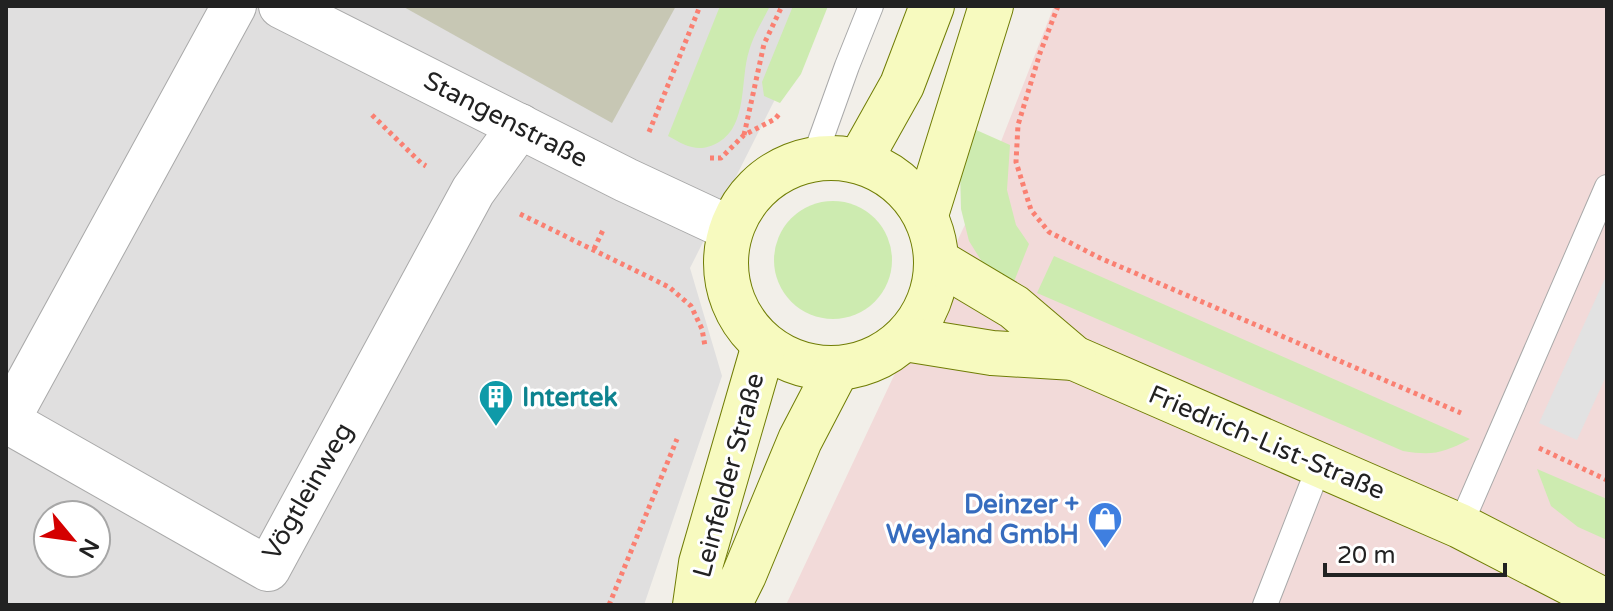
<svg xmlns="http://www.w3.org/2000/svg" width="1613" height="611" font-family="'Varela Round',sans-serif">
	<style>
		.residential { fill: #e0dfdf; fill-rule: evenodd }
		.commercial { fill: #f2dad9 }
		.construction { fill: #c7c7b4 }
		.grass { fill: #cdebb0 }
		.parking { fill: #e2e2e2 }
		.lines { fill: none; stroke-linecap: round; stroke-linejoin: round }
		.service-casing { stroke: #a9a9a9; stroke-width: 26 }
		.minor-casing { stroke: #a9a9a9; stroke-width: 46 }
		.secondary-casing { stroke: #707d05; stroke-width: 46 }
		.path { stroke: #fa8072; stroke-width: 5; stroke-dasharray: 4 4; stroke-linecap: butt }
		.service { stroke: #fff; stroke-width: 24 }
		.minor { stroke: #fff; stroke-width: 44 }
		.secondary { stroke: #f7fabf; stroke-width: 44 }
		.labels { text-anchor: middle; stroke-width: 6; stroke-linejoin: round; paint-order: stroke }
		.street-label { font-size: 26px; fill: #222; stroke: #fff }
		.culture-label { font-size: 26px; font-weight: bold; fill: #0d838f; stroke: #fff; text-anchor: start }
		.shop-label { font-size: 26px; font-weight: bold; fill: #366cbe; stroke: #fff; text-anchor: end }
	</style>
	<rect width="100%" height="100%" fill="#f2efe9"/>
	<path class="residential" d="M6 6H822L690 268 722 376 644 605H6ZM48 515H96V563H48Z"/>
	<path class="commercial" d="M1054 6H1607V605H786L986 180Z"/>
	<path class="construction" d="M402 6H676L612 123Z"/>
	<g class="grass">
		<path d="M720 6H770C763 20 753 36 749 51 740 79 748 125 719 142 699 154 686 146 668 136Z"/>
		<path d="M793 6H828L801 74 780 103 764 96 762 82Z"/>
		<path d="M974 129 1010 145 1007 190 1016 225 1029 244 1013 284 984 265 969 241 961 209 960 170Z"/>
		<circle cx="833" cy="260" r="59"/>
		<path d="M1054 256 1470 439C1443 453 1433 456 1403 451L1037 293Z"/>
		<path d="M1537 469 1607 499V540L1578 527 1551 506Z"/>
	</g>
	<path class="parking" d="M1607 274V374L1577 440 1539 423Z"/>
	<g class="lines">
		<defs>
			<g id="service">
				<path d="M814 158 847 66 871 6"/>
				<path d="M1460 526 1607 187"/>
				<path d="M1265 605 1320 464"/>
			</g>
			<g id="minor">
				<path d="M234 6 7 421 268 569 473 191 520 126"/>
				<path d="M281 6 626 180 731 229"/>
			</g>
			<g id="secondary">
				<circle cx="831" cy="263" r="105"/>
				<path d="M860 160 902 85 932 6"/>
				<path d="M926 215 991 6"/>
				<path d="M937 261 1014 307 1074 358 1460 526 1607 602"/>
				<path d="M905 339 992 353 1074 358"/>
				<path d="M695 605 701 563 764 345"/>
				<path d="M729 605 744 575 800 440 837 369"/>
			</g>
		</defs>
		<use href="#service" class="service-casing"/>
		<use href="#minor" class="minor-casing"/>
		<use href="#secondary" class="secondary-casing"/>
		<g class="path">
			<path d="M1058 6 1040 53 1018 125 1016 162 1031 210 1049 232 1100 258 1461 413"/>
			<path d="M372 115 421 163 426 166"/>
			<path d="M649 132 700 6"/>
			<path d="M744 135 764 44 782 6"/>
			<path d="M710 158H721L744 135 775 119 780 113"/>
			<path d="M520 214 669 287 691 306 702 329 705 346"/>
			<path d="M594 249 604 228"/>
			<path d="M1539 448 1607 480"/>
			<path d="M609 605 677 439"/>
		</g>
		<use href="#service" class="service"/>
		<use href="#minor" class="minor"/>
		<use href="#secondary" class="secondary"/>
	</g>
	<defs>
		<symbol id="building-pin" viewBox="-11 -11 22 30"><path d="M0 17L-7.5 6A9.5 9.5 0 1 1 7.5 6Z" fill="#0f9aa8" stroke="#fff"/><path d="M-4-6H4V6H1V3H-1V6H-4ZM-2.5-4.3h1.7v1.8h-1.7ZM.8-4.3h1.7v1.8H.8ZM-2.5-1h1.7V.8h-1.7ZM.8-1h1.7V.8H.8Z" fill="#fff"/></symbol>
		<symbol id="shop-pin" viewBox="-11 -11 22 30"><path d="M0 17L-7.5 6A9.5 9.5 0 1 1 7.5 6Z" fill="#3f7fe0" stroke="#fff"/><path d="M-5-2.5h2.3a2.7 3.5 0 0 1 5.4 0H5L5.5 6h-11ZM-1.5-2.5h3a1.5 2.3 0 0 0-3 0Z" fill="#fff"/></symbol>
	</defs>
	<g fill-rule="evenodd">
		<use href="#building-pin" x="476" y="377" width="40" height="54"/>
		<use href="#shop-pin" x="1085" y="499" width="40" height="54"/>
	</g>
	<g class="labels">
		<g class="street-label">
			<text transform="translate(506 119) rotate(27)" y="9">Stangenstraße</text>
			<text transform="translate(1267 442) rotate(23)" y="9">Friedrich-List-Straße</text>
			<text transform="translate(728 475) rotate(-75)" y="9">Leinfelder Straße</text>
			<text transform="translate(307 491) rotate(-60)" y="9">Vögtleinweg</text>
		</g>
		<g class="culture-label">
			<text x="522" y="406">Intertek</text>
		</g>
		<g class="shop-label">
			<text x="1079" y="513">Deinzer +<tspan x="1079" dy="30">Weyland GmbH</tspan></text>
		</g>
	</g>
	<rect width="1613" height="611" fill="none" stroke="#222222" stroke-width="16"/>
	<g transform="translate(72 539) rotate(119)"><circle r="38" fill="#ffffff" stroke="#a7a7a7" stroke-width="2"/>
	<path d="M0-6L14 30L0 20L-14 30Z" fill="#d40000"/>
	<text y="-12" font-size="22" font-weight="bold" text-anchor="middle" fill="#222222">N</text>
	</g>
	<path d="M1325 563v12h180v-12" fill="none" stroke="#222222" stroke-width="4"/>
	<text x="1337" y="563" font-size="24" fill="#222222" stroke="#ffffff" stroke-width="6" paint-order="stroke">20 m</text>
</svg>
